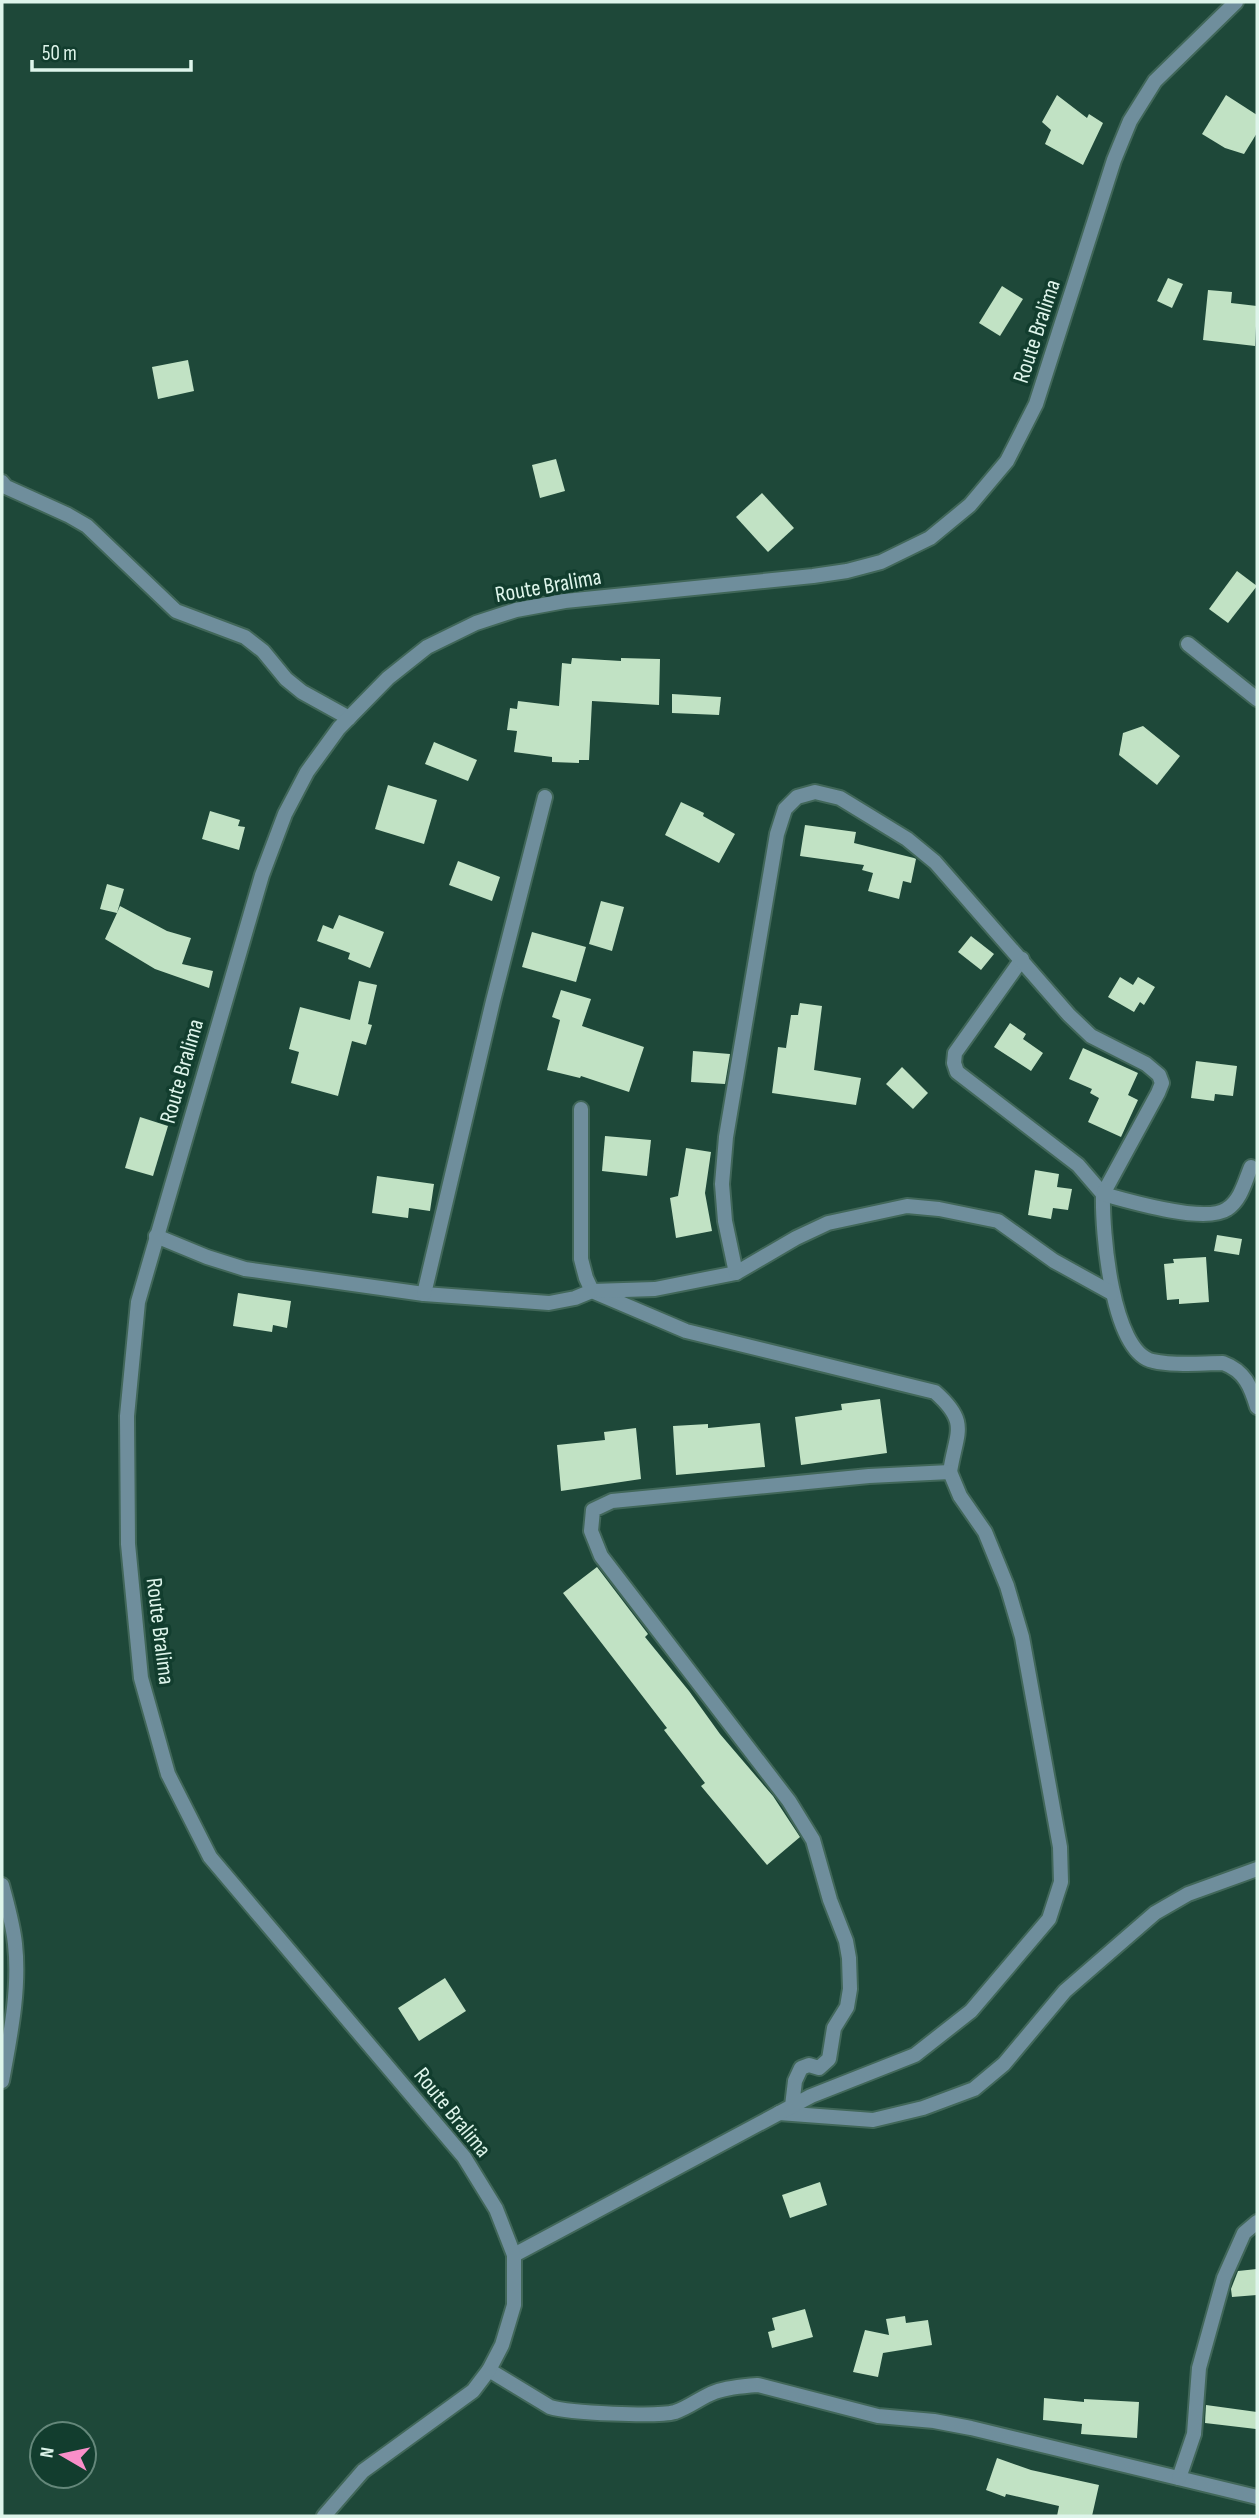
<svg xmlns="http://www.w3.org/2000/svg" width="1259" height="2518" font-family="'Sofia Sans Condensed',sans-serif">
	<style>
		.building { fill: #c1e2c4 }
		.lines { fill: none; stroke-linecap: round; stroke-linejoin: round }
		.street-casing { stroke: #416759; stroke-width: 18 }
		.street { stroke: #6f8e9c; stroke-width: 14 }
		.labels { text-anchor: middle; stroke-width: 7; stroke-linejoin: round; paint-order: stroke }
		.street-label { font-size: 23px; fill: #def5eb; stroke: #123d2e }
	</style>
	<rect width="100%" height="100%" fill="#1e4839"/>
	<g class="building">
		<path d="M1057 95 1087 118 1089 114 1103 123 1083 165 1045 144 1051 130 1042 122Z"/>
		<path d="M1226 95 1257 115V133L1244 154 1225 148 1202 134Z"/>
		<path d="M1168 278 1183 284 1172 308 1157 301Z"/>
		<path d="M1002 286 1023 299 1000 336 979 323Z"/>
		<path d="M1208 290 1232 292 1231 303 1257 306 1255 346 1203 340Z"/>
		<path d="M188 360 194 391 158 399 152 367Z"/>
		<path d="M556 459 565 491 540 498 532 465Z"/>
		<path d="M762 493 794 528 768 552 736 517Z"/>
		<path d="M1237 571 1257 586 1228 623 1209 609Z"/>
		<path d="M572 658 621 661V658L660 659 659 705 592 701 589 760H579V763L552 762V757L514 752 517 731 507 730 510 708 517 709 518 701 559 706 562 663 571 664Z"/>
		<path d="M672 694 721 697 719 715 672 713Z"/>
		<path d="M1143 726 1180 756 1157 785 1119 755 1123 733Z"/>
		<path d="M434 742 477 760 468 781 425 764Z"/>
		<path d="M388 785 437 800 424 844 375 829Z"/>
		<path d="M681 802 704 813 703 816 735 834 719 863 665 835Z"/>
		<path d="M210 811 240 820 238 826 245 827 239 850 202 839Z"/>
		<path d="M805 825 856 832 854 843 914 858 916 859 911 883 903 881 899 899 868 891 873 873 862 870 864 865 800 856Z"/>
		<path d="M458 861 500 877 492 901 449 885Z"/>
		<path d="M107 884 124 889 117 913 120 906 167 931 191 938 182 964 213 971 209 988 155 969 105 939 117 913 100 909Z"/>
		<path d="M601 901 624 907 612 951 589 944Z"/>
		<path d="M339 915 384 932 370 968 348 959 350 953 317 941 323 925 333 929Z"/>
		<path d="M532 932 586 947 576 982 522 967Z"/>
		<path d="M971 936 994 954 981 970 958 952Z"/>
		<path d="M1120 977 1133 985 1138 977 1155 987 1144 1005 1140 1002 1134 1012 1108 997Z"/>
		<path d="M359 981 377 985 368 1024 372 1025 366 1045 352 1041 338 1096 291 1083 299 1052 289 1049 300 1007 350 1020Z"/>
		<path d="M561 990 591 999 582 1026 644 1047 629 1092 581 1076 580 1078 547 1070 560 1020 552 1017Z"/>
		<path d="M800 1003 822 1006 814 1070 861 1078 856 1105 772 1093 778 1047 786 1048 791 1015H798Z"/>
		<path d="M1010 1023 1026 1034 1023 1039 1043 1053 1031 1071 994 1047Z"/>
		<path d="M1083 1048 1138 1073 1128 1095 1138 1100 1121 1137 1088 1122 1099 1098 1090 1093 1092 1089 1069 1079Z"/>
		<path d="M693 1051 730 1054 725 1084 691 1082Z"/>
		<path d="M1196 1061 1237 1066 1233 1096 1215 1094 1214 1101 1191 1098Z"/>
		<path d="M902 1067 928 1093 913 1109 886 1084Z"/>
		<path d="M140 1117 168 1126 153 1176 125 1168Z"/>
		<path d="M605 1136 651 1140 647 1176 602 1171Z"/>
		<path d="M686 1148 711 1152 705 1193 712 1231 676 1238 670 1198 678 1196Z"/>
		<path d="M1035 1170 1059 1174 1057 1187 1072 1189 1068 1210 1053 1208 1051 1219 1028 1215Z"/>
		<path d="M377 1176 434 1184 430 1211 409 1208 408 1218 372 1213Z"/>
		<path d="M1217 1235 1242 1239 1239 1255 1214 1251Z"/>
		<path d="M1206 1257 1209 1302 1179 1304V1299L1167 1300 1164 1264 1174 1263 1173 1259Z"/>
		<path d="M238 1293 291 1301 287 1328 273 1325 272 1332 233 1326Z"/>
		<path d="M880 1399 887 1453 801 1465 795 1417 842 1410 841 1404Z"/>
		<path d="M760 1423 765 1467 676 1475 673 1426 708 1424V1428Z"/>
		<path d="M636 1428 641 1479 561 1491 557 1445 605 1440 604 1432Z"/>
		<path d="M597 1567 648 1634 645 1637 689 1691 720 1734 773 1796 800 1837 767 1865 701 1786 705 1783 664 1730 667 1728 563 1593Z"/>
		<path d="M445 1978 466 2011 419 2041 398 2008Z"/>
		<path d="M820 2182 827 2205 790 2218 782 2195Z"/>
		<path d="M1257 2269V2295L1232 2297 1231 2289 1238 2271Z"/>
		<path d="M805 2309 813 2337 772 2348 768 2332 775 2330 772 2318Z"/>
		<path d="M905 2316 906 2323 928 2320 932 2345 883 2353 878 2377 853 2372 865 2330 889 2335 886 2319Z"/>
		<path d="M1044 2398 1084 2402V2399L1139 2402 1137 2438 1081 2434 1082 2424 1043 2420Z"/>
		<path d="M1206 2405 1257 2412 1256 2429 1205 2423Z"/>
		<path d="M997 2458 1031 2470 1099 2485 1092 2516H1057L1059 2506 1006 2494 1005 2497 986 2490Z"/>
	</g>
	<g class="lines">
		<defs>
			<g id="street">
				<path d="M2 482 6 487 68 515 87 526 176 611 245 637 263 651 286 679 302 692 349 718"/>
				<path d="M1188 644 1257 699"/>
				<path d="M1022 959 955 1053 954 1063 957 1072 1078 1165 1103 1194C1102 1229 1111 1352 1153 1361 1173 1366 1202 1363 1223 1363 1245 1371 1251 1387 1257 1407"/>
				<path d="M581 1109V1259L586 1278 592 1291 686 1331 935 1392C970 1423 956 1432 950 1472"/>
				<path d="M156 1236 207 1257 245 1269 424 1294 549 1303 575 1298 592 1291 655 1289 736 1273 796 1238 828 1223 907 1206 939 1209 998 1221 1054 1261 1112 1293"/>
				<path d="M736 1273 725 1221 722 1184 726 1137 777 834 785 809 797 797 815 792 840 798 907 839 935 862 1069 1015 1091 1036 1146 1064 1159 1075 1162 1083 1158 1093 1103 1194C1128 1201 1205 1224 1227 1209 1241 1200 1245 1181 1251 1167"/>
				<path d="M424 1294 493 1001 545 797"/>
				<path d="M2 1885C7 1904 13 1924 15 1944 20 1989 10 2037 2 2081"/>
				<path d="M779 2113 873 2120 923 2108 974 2089 1004 2064 1065 1991 1155 1913 1188 1894 1257 1869"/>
				<path d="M514 2255 811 2096 915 2055 971 2011 1049 1919 1061 1882 1060 1847 1022 1637 1007 1586 985 1532 960 1496 950 1472 869 1476 612 1501 593 1510 591 1531 601 1556 789 1801 813 1840 830 1900 846 1941 849 1958 850 1989 847 2007 834 2028 829 2059 819 2068 809 2065 801 2068 795 2081 792 2106"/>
				<path d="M489 2370 550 2407C569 2413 657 2417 675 2412 690 2407 701 2397 715 2392 729 2387 744 2386 758 2385L878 2416 934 2421 971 2428 1257 2497"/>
				<path d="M1179 2478 1194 2434 1199 2368 1224 2278 1244 2233 1257 2222"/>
				<path d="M324 2516 363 2471 473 2391 489 2370 502 2345 514 2305V2255L496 2209 464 2157 210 1857 168 1774 141 1678 128 1544 127 1416 138 1302 262 875 285 814 307 772 339 728 388 678 427 647 476 623 516 610 565 601 813 576 847 571 881 562 930 538 970 505 1007 461 1036 404 1114 160 1130 121 1155 81 1236 2"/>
			</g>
		</defs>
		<use href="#street" class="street-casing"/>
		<use href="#street" class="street"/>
	</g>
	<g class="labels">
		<g class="street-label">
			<text transform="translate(1036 331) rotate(-72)" y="8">Route Bralima</text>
			<text transform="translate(548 585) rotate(-10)" y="8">Route Bralima</text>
			<text transform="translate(181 1071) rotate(-74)" y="8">Route Bralima</text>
			<text transform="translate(161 1631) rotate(83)" y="8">Route Bralima</text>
			<text transform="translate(453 2112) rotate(51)" y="8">Route Bralima</text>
		</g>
	</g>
	<rect width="1259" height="2518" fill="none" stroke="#def5eb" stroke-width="7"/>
	<g transform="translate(63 2455) rotate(279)"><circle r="33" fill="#123d2e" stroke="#64877a" stroke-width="2"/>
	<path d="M0-5L12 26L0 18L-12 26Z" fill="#f98fc9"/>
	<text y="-10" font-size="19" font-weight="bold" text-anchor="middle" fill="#def5eb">N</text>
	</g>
	<path d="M32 60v10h159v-10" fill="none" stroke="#def5eb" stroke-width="3.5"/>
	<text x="42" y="60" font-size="21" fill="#def5eb" stroke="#123d2e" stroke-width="5" paint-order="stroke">50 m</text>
</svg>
